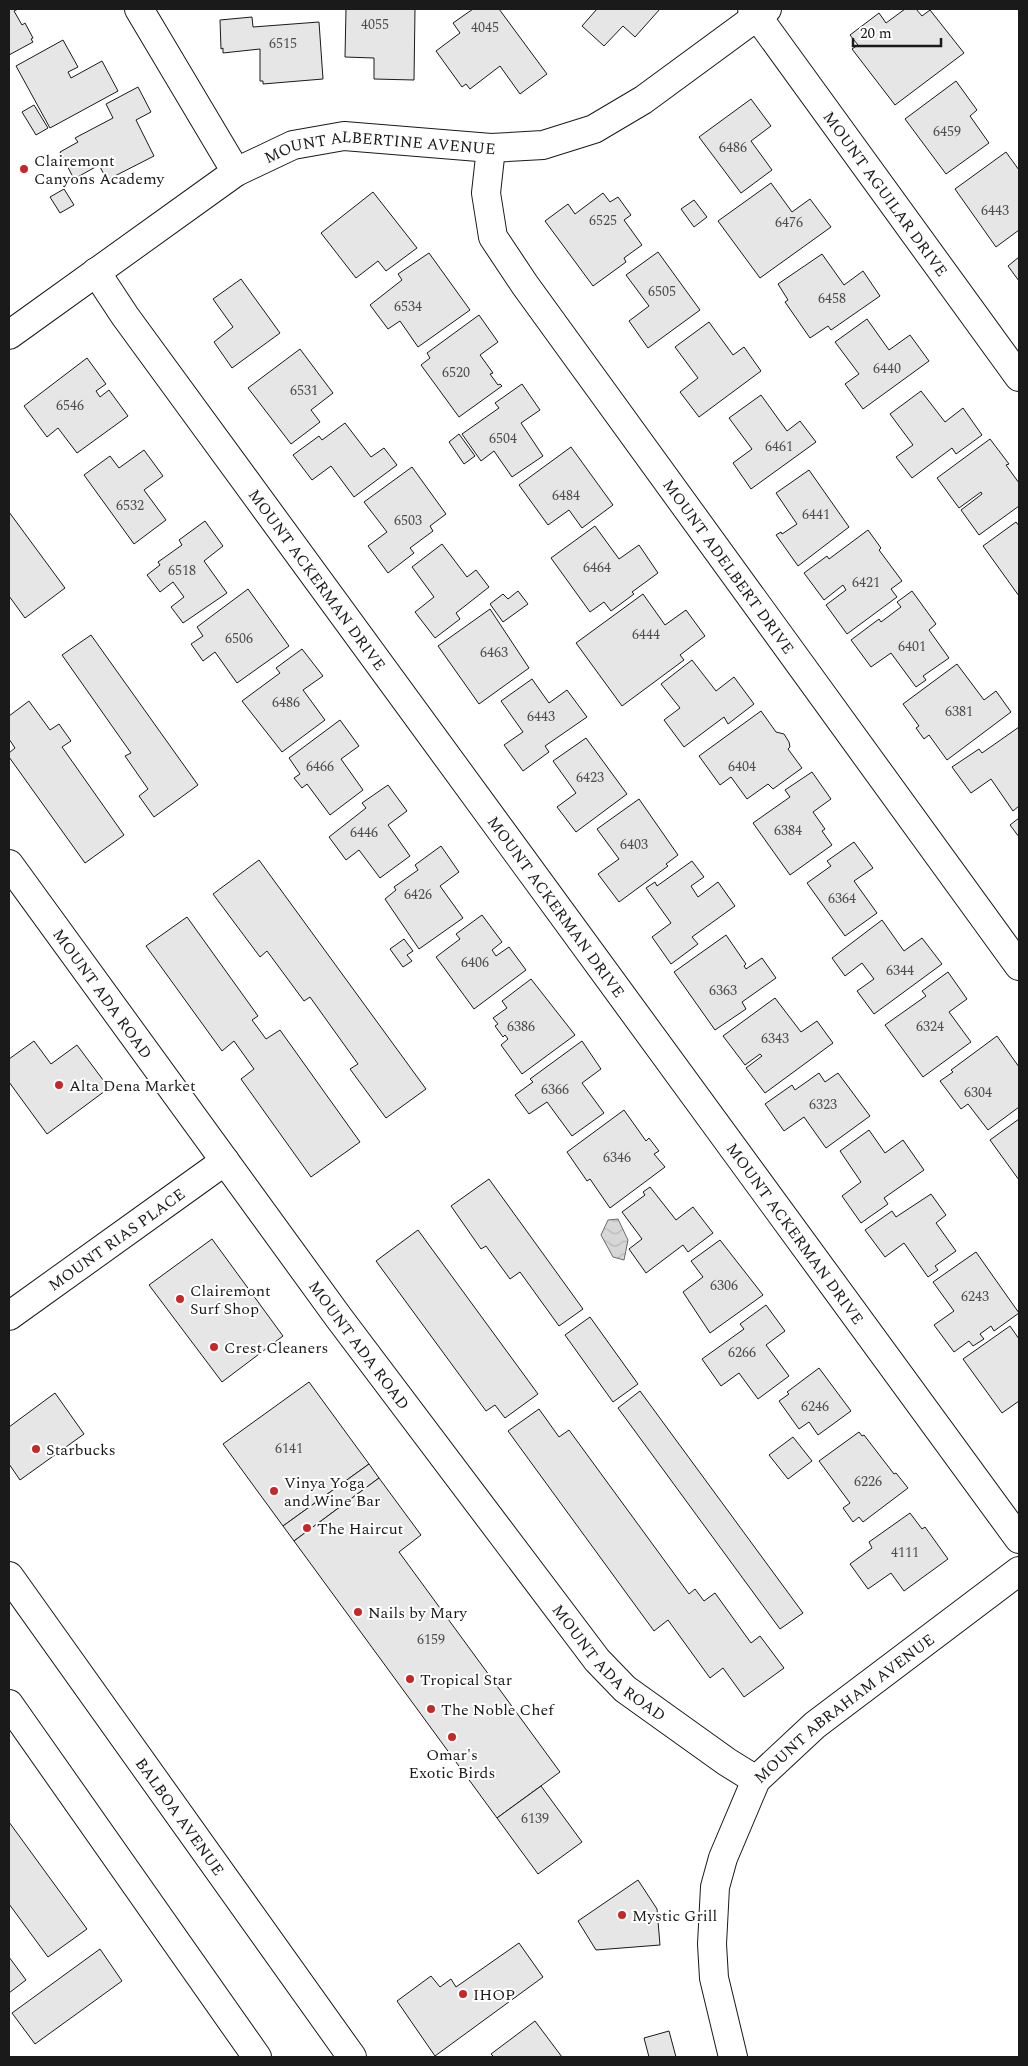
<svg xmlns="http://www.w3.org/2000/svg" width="1028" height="2066" font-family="Spectral,serif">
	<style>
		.water { fill: url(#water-waves); stroke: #6a6a6a }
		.building { fill: #e6e6e6; stroke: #1a1a1a }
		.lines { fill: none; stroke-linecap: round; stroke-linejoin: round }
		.minor-casing { stroke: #1a1a1a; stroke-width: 30 }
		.major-casing { stroke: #1a1a1a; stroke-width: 30 }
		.minor { stroke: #fff; stroke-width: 28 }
		.major { stroke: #fff; stroke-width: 28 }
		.poi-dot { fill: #c62828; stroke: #fff; stroke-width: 2 }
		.labels { text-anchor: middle; stroke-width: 4; stroke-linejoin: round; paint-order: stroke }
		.number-label { font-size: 14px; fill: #4d4d4d }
		.street-label { font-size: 16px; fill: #1a1a1a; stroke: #fff }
		.poi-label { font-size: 16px; fill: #1a1a1a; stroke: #fff; text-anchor: start }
	</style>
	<defs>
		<pattern id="water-waves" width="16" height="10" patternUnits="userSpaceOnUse" patternTransform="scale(1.25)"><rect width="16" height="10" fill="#d7d7d7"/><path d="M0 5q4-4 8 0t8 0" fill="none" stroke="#b8b8b8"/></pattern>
	</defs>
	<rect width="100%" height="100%" fill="#fff"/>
	<path class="water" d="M618 1219 628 1240 624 1260 613 1257 601 1235 608 1220Z"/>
	<g class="building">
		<path d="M9 9H18L14 11 22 25 25 23 33 38 31 39 33 42 9 55Z"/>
		<path d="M346 9H415L414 80 374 79V58L345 57Z"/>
		<path d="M473 9H499L547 74 520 94 500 66 470 89 466 84 462 87 436 51 460 33 453 23Z"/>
		<path d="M597 9H660L635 37 623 26 604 46 582 26Z"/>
		<path d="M905 9H916L922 16 930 10 964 53 895 105 852 49 858 45 850 35 879 13 886 23Z"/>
		<path d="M252 17 253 27 319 22 323 79 263 84V81H260V49L223 53V48L221 49 220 20Z"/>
		<path d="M63 40 78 67 68 72 71 78 102 61 118 91 50 128 16 66Z"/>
		<path d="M956 81 977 110 970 116 989 143 946 174 905 119Z"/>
		<path d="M138 87 151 112 136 120 154 156 107 180 99 165 74 179 60 152 78 142 75 138 113 118 106 104Z"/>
		<path d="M751 99 771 126 751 141 772 170 741 193 699 137Z"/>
		<path d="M34 105 48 128 36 135 22 112Z"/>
		<path d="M1006 152 1019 170V230L996 247 955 189Z"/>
		<path d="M771 183 792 212 810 199 831 227 760 278 718 221Z"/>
		<path d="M64 189 74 205 60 213 50 197Z"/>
		<path d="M373 192 417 248 386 271 378 261 356 278 321 233Z"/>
		<path d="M603 193 610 202 618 197 631 215 624 220 642 245 624 258 626 262 593 286 545 221 568 204 575 214Z"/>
		<path d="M694 200 707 217 694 227 681 209Z"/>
		<path d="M658 252 700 310 648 348 629 321 649 306 626 275Z"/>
		<path d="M429 253 470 310 418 347 400 321 388 329 370 305 402 280 398 274Z"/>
		<path d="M822 254 844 285 863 271 880 296 831 330 828 326 810 338 785 302 788 300 778 284Z"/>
		<path d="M1019 257V281L1008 266Z"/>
		<path d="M241 279 280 333 232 368 214 342 233 327 213 299Z"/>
		<path d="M479 315 498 342 480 355 493 373 490 374 498 385 500 384 502 386 459 417 421 365 430 358 427 353Z"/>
		<path d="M867 319 889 350 910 335 929 361 863 409 845 384 859 374 835 342Z"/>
		<path d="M709 322 733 355 744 347 761 371 699 417 680 392 698 378 675 347Z"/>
		<path d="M300 349 333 393 311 410 320 422 291 444 248 388Z"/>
		<path d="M87 358 106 384 96 391 100 397 109 390 128 416 77 453 58 428 47 437 24 406Z"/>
		<path d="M522 384 540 410 521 423 543 456 512 477 494 451 481 461 462 434 499 408 495 403Z"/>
		<path d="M921 391 945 422 963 408 982 435 956 454 952 448 912 478 896 457 913 445 890 414Z"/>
		<path d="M761 395 787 431 800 421 816 442 751 489 733 463 752 449 729 418Z"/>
		<path d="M345 423 371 457 384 448 397 465 354 497 331 466 312 480 293 455 319 436 322 440Z"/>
		<path d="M459 434 475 456 464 464 449 442Z"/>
		<path d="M990 439 1009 464 1006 465 1019 483V506L979 535 961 510 982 494 981 492 959 508 937 478Z"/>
		<path d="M571 447 613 505 582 528 569 510 548 525 519 485Z"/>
		<path d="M144 450 163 476 144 490 166 520 134 544 84 475 110 456 119 468Z"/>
		<path d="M412 467 446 514 430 526 433 531 410 548 414 553 388 573 368 546 387 532 364 502Z"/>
		<path d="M809 470 849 527 798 566 776 535 781 532 782 534 797 524 776 493Z"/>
		<path d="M9 512 65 588 25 618 9 596Z"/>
		<path d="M205 521 223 546 204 561 227 593 183 623 171 607 184 597 173 582 160 592 147 575 160 565 158 562 182 545 179 540Z"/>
		<path d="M1016 522 1019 526V596L983 546Z"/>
		<path d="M595 526 619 559 639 545 658 573 632 592 634 594 611 611 604 602 590 612 551 558Z"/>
		<path d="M868 530 881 548 879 550 902 581 891 589 897 597 847 634 826 605 846 590 843 585 824 600 804 573 827 556 829 559Z"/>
		<path d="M442 544 467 577 476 570 489 587 456 613 460 619 435 638 415 612 434 597 412 567Z"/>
		<path d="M248 589 289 646 237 683 215 652 203 661 191 644 203 636 197 627Z"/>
		<path d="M518 591 528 604 503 622 490 604 503 594 508 599Z"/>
		<path d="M912 591 936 624 929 630 949 658 923 676 926 680 916 687 891 653 871 667 851 640 879 619 881 622 901 607 897 602Z"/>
		<path d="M643 594 665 625 686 610 705 636 680 655 684 660 622 706 576 643Z"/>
		<path d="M490 609 529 668 479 704 438 646Z"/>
		<path d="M91 635 198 785 154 817 139 796 148 789 125 756 131 753 62 655Z"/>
		<path d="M302 649 323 676 303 690 325 720 282 752 242 701 280 673 276 668Z"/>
		<path d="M692 660 716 691 734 677 754 704 728 724 724 717 684 747 664 720 680 708 661 684Z"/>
		<path d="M957 664 984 700 996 691 1011 712 947 760 929 735 924 739 916 728 919 726 903 704Z"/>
		<path d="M532 679 549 703 567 690 587 717 545 746 549 752 523 771 504 745 523 732 501 701Z"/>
		<path d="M29 701 50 730 59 724 71 741 62 747 124 835 85 863 9 757V753L15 748 9 739V716Z"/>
		<path d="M761 711 776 732 784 734 789 742 790 747 788 749 802 768 773 789 768 784 747 799 731 777 720 785 699 756Z"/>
		<path d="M340 720 359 746 341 759 363 790 330 815 307 784 302 788 294 778 300 774 289 758Z"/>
		<path d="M1019 727V806L1013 811 991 779 971 793 952 767 979 749 982 753Z"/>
		<path d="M586 738 627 794 576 832 557 807 576 793 553 761Z"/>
		<path d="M812 772 831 799 813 812 825 829 822 831 832 845 790 875 753 823 790 797 785 790Z"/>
		<path d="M388 785 407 811 388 825 410 856 380 878 359 850 346 860 329 837 366 808 362 803Z"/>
		<path d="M639 799 678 855 666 864 668 866 619 902 598 874 619 859 597 829Z"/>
		<path d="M1019 818V837L1010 825Z"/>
		<path d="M854 842 873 868 854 881 877 913 845 936 807 883 831 866 827 861Z"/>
		<path d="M441 846 459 872 440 886 463 918 419 949 385 899 396 890 394 887 418 870 415 865Z"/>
		<path d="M259 860 426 1089 386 1118 350 1069 358 1064 310 997 304 1001 267 951 260 957 213 894Z"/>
		<path d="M692 861 704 877 691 886 698 897 718 882 735 906 692 937 698 944 671 964 652 937 671 923 646 888 655 882 657 886Z"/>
		<path d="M482 915 502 942 492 950 496 956 509 947 526 970 474 1009 436 957 460 939 456 934Z"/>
		<path d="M187 917 258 1016 252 1020 266 1039 280 1030 360 1142 311 1177 241 1079 254 1069 234 1041 222 1051 146 946Z"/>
		<path d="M882 920 904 951 922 938 942 964 874 1014 857 991 874 979 862 963 845 976 832 958Z"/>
		<path d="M726 935 746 964 744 966 746 969 762 958 776 978 742 1002 746 1009 715 1030 674 972Z"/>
		<path d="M404 939 413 951 407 955 412 961 403 967 390 949Z"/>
		<path d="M948 972 967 999 949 1012 971 1042 923 1077 885 1025 926 996 922 991Z"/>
		<path d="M531 979 575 1035 522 1074 501 1045 508 1039 505 1035 503 1037 495 1026 498 1024 493 1018 507 1008 502 1001Z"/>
		<path d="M775 998 801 1032 817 1021 833 1043 765 1093 746 1068 762 1056 760 1054 745 1065 723 1036Z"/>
		<path d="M997 1036 1019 1067V1107L988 1130 968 1104 961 1109 940 1081 953 1072 951 1070Z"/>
		<path d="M34 1041 51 1064 77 1045 109 1088 47 1134 9 1082V1059Z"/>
		<path d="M582 1041 601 1069 582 1083 604 1113 572 1136 547 1102 529 1114 515 1095 533 1082 530 1079Z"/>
		<path d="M819 1073 825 1082 838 1073 870 1116 826 1148 804 1117 784 1131 765 1104 792 1085 795 1090Z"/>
		<path d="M624 1110 646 1141 649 1138 659 1151 654 1154 665 1167 610 1208 590 1179 587 1181 567 1152Z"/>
		<path d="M1019 1119V1180L990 1140Z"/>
		<path d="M869 1130 885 1153 903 1140 924 1170 884 1198 888 1204 861 1223 842 1196 861 1182 840 1151Z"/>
		<path d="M489 1179 583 1309 559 1326 520 1272 510 1279 486 1246 481 1249 451 1206Z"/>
		<path d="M650 1187 676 1220 693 1207 713 1233 688 1252 683 1245 646 1273 629 1249 642 1239 622 1212 645 1195 643 1192Z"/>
		<path d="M931 1194 946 1215 936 1223 956 1251 935 1266 938 1270 928 1277 904 1243 885 1257 865 1230 892 1211 896 1217Z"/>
		<path d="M418 1230 538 1394 505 1418 495 1405 486 1411 376 1261Z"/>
		<path d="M212 1239 283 1336 222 1382 149 1285Z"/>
		<path d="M720 1240 763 1295 710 1333 683 1292 703 1277 691 1261Z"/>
		<path d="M976 1252 1019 1313 994 1331 991 1326 980 1334 984 1339 973 1346 969 1341 954 1352 934 1325 954 1311 933 1282Z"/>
		<path d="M766 1305 785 1331 766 1345 789 1376 758 1399 739 1373 721 1386 702 1359 744 1329 740 1324Z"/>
		<path d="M590 1317 638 1384 613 1402 565 1335Z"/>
		<path d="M1010 1326 1019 1339V1401L1002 1413 963 1359Z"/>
		<path d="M819 1368 851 1411 818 1435 809 1422 799 1429 779 1401 789 1394 787 1392Z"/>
		<path d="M309 1382 369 1464 283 1526 223 1444Z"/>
		<path d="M640 1391 803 1613 780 1629 618 1408Z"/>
		<path d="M55 1393 84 1434 20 1480 9 1464V1427Z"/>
		<path d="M539 1409 559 1437 569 1430 689 1594 695 1589 704 1601 715 1593 751 1643 760 1636 784 1668 744 1697 723 1668 710 1678 668 1620 654 1631 508 1431Z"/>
		<path d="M859 1432 862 1436 864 1435 894 1474 896 1473 908 1488 863 1522 859 1517 853 1522 843 1508 850 1503 819 1461Z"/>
		<path d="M793 1437 812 1461 788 1479 769 1455Z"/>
		<path d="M369 1464 379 1478 294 1541 283 1526Z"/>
		<path d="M379 1478 421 1535 399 1552 560 1772 497 1818 294 1541Z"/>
		<path d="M910 1513 922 1529 925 1527 948 1559 904 1591 891 1573 868 1589 850 1564 872 1548 869 1542Z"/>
		<path d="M541 1786 582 1842 538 1874 497 1818Z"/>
		<path d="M9 1822 87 1929 48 1957 9 1904Z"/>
		<path d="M638 1880 657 1909 660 1945 596 1950 578 1921Z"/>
		<path d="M519 1943 543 1977 435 2056 397 2001 431 1976 440 1987 451 1979 456 1987Z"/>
		<path d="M100 1949 122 1981 35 2044 12 2013Z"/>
		<path d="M9 1957 26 1980 9 1993Z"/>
		<path d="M535 2021 562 2057H494L491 2054Z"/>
		<path d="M669 2031 676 2057H649L644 2038Z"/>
	</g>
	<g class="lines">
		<defs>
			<g id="minor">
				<path d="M139 9 236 172"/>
				<path id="s1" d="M752 9 1019 377"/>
				<path id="s2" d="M491 148 486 193 493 237 525 285 1019 966"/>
				<path id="s3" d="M96 272 125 316 1019 1539"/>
				<path id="s4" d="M9 335 236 172 293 145 344 136 491 148 543 145 594 129 643 100 767 9"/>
				<path id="s5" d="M9 864 339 1318 597 1660 625 1689 727 1762 756 1780"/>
				<path id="s6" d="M9 1316 225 1161"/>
				<path id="s7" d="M733 2057 714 1978 712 1944 715 1887 723 1858 756 1780 815 1725 1019 1571"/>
			</g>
			<g id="major">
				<path id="s8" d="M9 1576 352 2057"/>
				<path d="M9 1704 257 2057"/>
			</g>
		</defs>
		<use href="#minor" class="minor-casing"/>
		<use href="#major" class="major-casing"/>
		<use href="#minor" class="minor"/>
		<use href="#major" class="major"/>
	</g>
	<g class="poi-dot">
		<circle cx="24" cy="169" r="5"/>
		<circle cx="59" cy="1085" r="5"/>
		<circle cx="180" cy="1299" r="5"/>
		<circle cx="214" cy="1347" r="5"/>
		<circle cx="36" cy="1449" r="5"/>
		<circle cx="274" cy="1491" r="5"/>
		<circle cx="307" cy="1528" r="5"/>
		<circle cx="358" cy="1612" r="5"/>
		<circle cx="410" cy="1679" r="5"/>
		<circle cx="431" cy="1709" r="5"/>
		<circle cx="452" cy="1737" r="5"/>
		<circle cx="622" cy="1915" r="5"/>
		<circle cx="463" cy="1994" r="5"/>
	</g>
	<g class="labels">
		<g class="number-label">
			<text x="375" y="29">4055</text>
			<text x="485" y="32">4045</text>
			<text x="283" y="48">6515</text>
			<text x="947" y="136">6459</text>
			<text x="733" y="152">6486</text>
			<text x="995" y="215">6443</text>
			<text x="603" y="225">6525</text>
			<text x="789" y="227">6476</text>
			<text x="662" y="296">6505</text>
			<text x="832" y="303">6458</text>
			<text x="408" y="311">6534</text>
			<text x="887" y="373">6440</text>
			<text x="456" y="377">6520</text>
			<text x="304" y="395">6531</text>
			<text x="70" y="410">6546</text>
			<text x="503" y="443">6504</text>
			<text x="779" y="451">6461</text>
			<text x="566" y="500">6484</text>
			<text x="130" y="510">6532</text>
			<text x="816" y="519">6441</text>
			<text x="408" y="525">6503</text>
			<text x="597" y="572">6464</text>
			<text x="182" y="575">6518</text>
			<text x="866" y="587">6421</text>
			<text x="646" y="639">6444</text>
			<text x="239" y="643">6506</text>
			<text x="912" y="651">6401</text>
			<text x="494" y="657">6463</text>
			<text x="286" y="707">6486</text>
			<text x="959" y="716">6381</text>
			<text x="541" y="721">6443</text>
			<text x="320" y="771">6466</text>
			<text x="742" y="771">6404</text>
			<text x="590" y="782">6423</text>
			<text x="788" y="835">6384</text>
			<text x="364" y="837">6446</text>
			<text x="634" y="849">6403</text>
			<text x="418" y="899">6426</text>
			<text x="842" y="903">6364</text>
			<text x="475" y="967">6406</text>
			<text x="900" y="975">6344</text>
			<text x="723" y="995">6363</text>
			<text x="521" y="1031">6386</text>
			<text x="930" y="1031">6324</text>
			<text x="775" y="1043">6343</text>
			<text x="555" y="1094">6366</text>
			<text x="978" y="1097">6304</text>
			<text x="823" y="1109">6323</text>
			<text x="617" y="1162">6346</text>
			<text x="724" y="1290">6306</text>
			<text x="975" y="1301">6243</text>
			<text x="742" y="1357">6266</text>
			<text x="815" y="1411">6246</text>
			<text x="289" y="1453">6141</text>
			<text x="868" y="1486">6226</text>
			<text x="905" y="1557">4111</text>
			<text x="431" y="1644">6159</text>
			<text x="535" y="1823">6139</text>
		</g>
		<g class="street-label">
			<text dy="6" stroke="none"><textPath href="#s4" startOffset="429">MOUNT ALBERTINE AVENUE</textPath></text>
			<text dy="6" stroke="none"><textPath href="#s1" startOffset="228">MOUNT AGUILAR DRIVE</textPath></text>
			<text dy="6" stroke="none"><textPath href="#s2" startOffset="495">MOUNT ADELBERT DRIVE</textPath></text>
			<text dy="6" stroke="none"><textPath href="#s3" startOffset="379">MOUNT ACKERMAN DRIVE</textPath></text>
			<text dy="6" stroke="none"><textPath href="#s3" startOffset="784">MOUNT ACKERMAN DRIVE</textPath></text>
			<text dy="6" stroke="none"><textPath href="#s5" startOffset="160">MOUNT ADA ROAD</textPath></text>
			<text dy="6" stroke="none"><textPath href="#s3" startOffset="1189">MOUNT ACKERMAN DRIVE</textPath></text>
			<text dy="6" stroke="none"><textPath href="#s6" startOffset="132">MOUNT RIAS PLACE</textPath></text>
			<text dy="6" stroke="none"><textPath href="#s5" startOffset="595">MOUNT ADA ROAD</textPath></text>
			<text dy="6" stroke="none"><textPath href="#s5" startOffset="1000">MOUNT ADA ROAD</textPath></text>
			<text dy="6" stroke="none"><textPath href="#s7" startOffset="401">MOUNT ABRAHAM AVENUE</textPath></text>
			<text dy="6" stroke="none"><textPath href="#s8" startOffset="295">BALBOA AVENUE</textPath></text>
		</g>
		<g class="poi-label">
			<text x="34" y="166">Clairemont<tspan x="34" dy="18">Canyons Academy</tspan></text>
			<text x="69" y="1091">Alta Dena Market</text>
			<text x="190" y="1296">Clairemont<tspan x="190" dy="18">Surf Shop</tspan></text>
			<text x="224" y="1353">Crest Cleaners</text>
			<text x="46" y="1455">Starbucks</text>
			<text x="284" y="1488">Vinya Yoga<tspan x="284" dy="18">and Wine Bar</tspan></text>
			<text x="317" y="1534">The Haircut</text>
			<text x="368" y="1618">Nails by Mary</text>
			<text x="420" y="1685">Tropical Star</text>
			<text x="441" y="1715">The Noble Chef</text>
			<text x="452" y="1760" text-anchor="middle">Omar's<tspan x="452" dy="18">Exotic Birds</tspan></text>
			<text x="632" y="1921">Mystic Grill</text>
			<text x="473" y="2000">IHOP</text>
		</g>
	</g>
	<rect width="1028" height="2066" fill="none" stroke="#1a1a1a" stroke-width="20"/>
	<path d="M853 38v8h88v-8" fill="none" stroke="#1a1a1a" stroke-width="2.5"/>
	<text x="860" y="38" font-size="15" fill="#1a1a1a" stroke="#ffffff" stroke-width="4" paint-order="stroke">20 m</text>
</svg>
